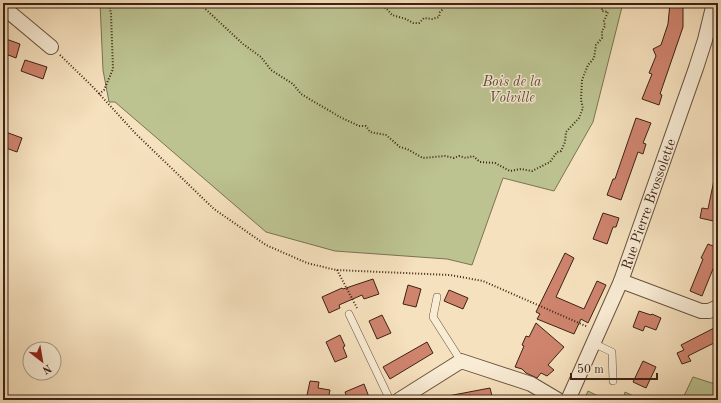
<svg xmlns="http://www.w3.org/2000/svg" width="721" height="403" font-family="'Old Standard TT',serif">
	<style>
		.green { fill: #bcc391; stroke: #7c7353 }
		.building { fill: #cf846e; stroke: #3c2315 }
		.lines { fill: none; stroke-linecap: round; stroke-linejoin: round }
		.service-casing { stroke: #6a523f; stroke-width: 8 }
		.minor-casing { stroke: #6a523f; stroke-width: 16 }
		.path { stroke: #3c2315; stroke-width: 2; stroke-dasharray: 1 2; stroke-linecap: butt }
		.service { stroke: #f9ecd5; stroke-width: 7 }
		.minor { stroke: #f9ecd5; stroke-width: 14 }
		.labels { text-anchor: middle; stroke-width: 3; stroke-linejoin: round; paint-order: stroke }
		.park-label { font-size: 14px; font-style: italic; fill: #5c4b34; stroke: #f9ecd5 }
		.street-label { font-size: 14px; fill: #3c2315; stroke: #f9ecd5 }
	</style>
	<rect width="100%" height="100%" fill="#f6e1be"/>
	<filter id="stains"><feTurbulence type="fractalNoise" baseFrequency=".005" numOctaves="4"/><feColorMatrix values="0 0 0 0 .2 0 0 0 0 .09 0 0 0 0 .02 0 0 0 .5 -.17"/></filter>
	<radialGradient id="worn" r=".72"><stop offset=".6" stop-color="#630" stop-opacity="0"/><stop offset="1" stop-color="#630" stop-opacity=".3"/></radialGradient>
	<g class="green">
		<path d="M100 3H623L593 122 554 191 503 178 472 265 447 259 335 251 266 232 115 102H109L103 70Z"/>
		<path d="M693 377 718 385V400H682Z"/>
		<path d="M588 391 606 400H584Z"/>
		<path d="M625 392 642 400H623Z"/>
	</g>
	<g class="building">
		<path d="M670 3H683V27L660 94 662 95 659 105 642 99 652 74 649 73 656 56 653 49 661 45 668 24Z"/>
		<path d="M6 39 20 44 16 58 3 53V40L6 41Z"/>
		<path d="M25 60 47 67 43 79 21 71Z"/>
		<path d="M636 118 651 123 643 143 646 144 643 154 638 152 621 200 607 195 613 179H615Z"/>
		<path d="M3 131 22 138 17 152 3 147Z"/>
		<path d="M714 180 718 181V222L700 218 702 208 708 209Z"/>
		<path d="M603 213 619 218 616 227H613L607 244 593 239Z"/>
		<path d="M708 244 718 248V265L715 264 702 296 690 291 703 259 701 258Z"/>
		<path d="M565 253 574 258 556 297 584 309 597 281 606 285 588 323 581 319 574 334 537 319 540 314 536 312Z"/>
		<path d="M373 279 379 294 364 299 362 295 339 305 340 308 329 313 322 297 342 288 343 289Z"/>
		<path d="M408 285 421 289 416 307 403 304Z"/>
		<path d="M449 290 468 298 463 309 444 301Z"/>
		<path d="M639 311 651 315 652 314 661 318 656 330 645 326 643 331 633 327Z"/>
		<path d="M382 315 391 333 377 339 369 321Z"/>
		<path d="M536 323 564 347 548 365 554 370 547 376 541 373 537 378 526 373 522 369 515 367 524 346 522 345 526 336 529 337Z"/>
		<path d="M718 326V341L688 356 691 361 682 364 677 353 684 350 681 345Z"/>
		<path d="M340 335 345 346 343 347 347 357 335 362 326 342Z"/>
		<path d="M427 342 433 353 390 379 383 367Z"/>
		<path d="M643 361 656 367 646 388 633 382Z"/>
		<path d="M310 381 319 382 318 388 330 390 328 400H306Z"/>
		<path d="M364 384 369 397 363 400H348L345 392Z"/>
		<path d="M490 388 493 400H449L448 396Z"/>
	</g>
	<g class="lines">
		<defs>
			<g id="service">
				<path d="M437 297 433 317 461 361"/>
				<path d="M349 314 390 400"/>
				<path d="M593 343 612 352 613 381"/>
			</g>
			<g id="minor">
				<path d="M3 7 51 47"/>
				<path d="M621 281 701 311H709L718 307"/>
				<path d="M399 400 461 361 531 384 558 400"/>
				<path id="s1" d="M568 400 621 281 696 68 705 40 714 3"/>
			</g>
		</defs>
		<use href="#service" class="service-casing"/>
		<use href="#minor" class="minor-casing"/>
		<g class="path">
			<path d="M199 3 243 44 261 57 271 70 293 84 301 94 340 117 359 126H366L370 132 386 135 400 147 407 149 423 158 445 156 454 158 459 156 466 158 473 156 480 162 495 163 510 171 521 169 532 171 550 162 557 152 561 151 565 142 566 132 579 118 583 108 581 100 582 80 588 65 594 58 596 45 602 38V31L605 26 604 21 608 12 602 11V3"/>
			<path d="M369 3 372 7 381 6 386 8 392 15 406 19 413 23H419L424 18 432 19 439 17 440 12 443 9 442 4 443 3"/>
			<path d="M60 55 92 86 136 134 214 209 266 245 307 263 336 270 450 275 483 281 588 327"/>
			<path d="M99 94 104 90 113 69 111 14 109 3"/>
			<path d="M337 270 357 308"/>
		</g>
		<use href="#service" class="service"/>
		<use href="#minor" class="minor"/>
	</g>
	<g class="labels">
		<g class="park-label">
			<text x="512" y="86">Bois de la<tspan x="512" dy="16">Volville</tspan></text>
		</g>
		<g class="street-label">
			<text dy="5" stroke="none"><textPath href="#s1" startOffset="212">Rue Pierre Brossolette</textPath></text>
		</g>
	</g>
	<rect width="721" height="403" fill="none" stroke="#f6e1be" stroke-width="16"/>
	<rect x="4" y="4" width="713" height="395" fill="none" stroke="#3c2315" stroke-width="2"/>
	<rect x="8" y="8" width="705" height="387" fill="none" stroke="#3c2315"/>
	<g transform="translate(42 361) rotate(149)"><circle r="19" fill="#f9ecd5" stroke="#ad9c88"/>
	<path d="M0-3L7 15L0 10L-7 15Z" fill="#8f2418"/>
	<text y="-6" font-size="11" font-weight="bold" text-anchor="middle" fill="#3c2315">N</text>
	</g>
	<path d="M571 373v6h86v-6" fill="none" stroke="#3c2315" stroke-width="2"/>
	<text x="577" y="373" font-size="12" fill="#3c2315" stroke="#f9ecd5" stroke-width="3" paint-order="stroke">50 m</text>
	<rect width="100%" height="100%" filter="url(#stains)"/>
	<rect width="100%" height="100%" fill="url(#worn)"/>
</svg>
